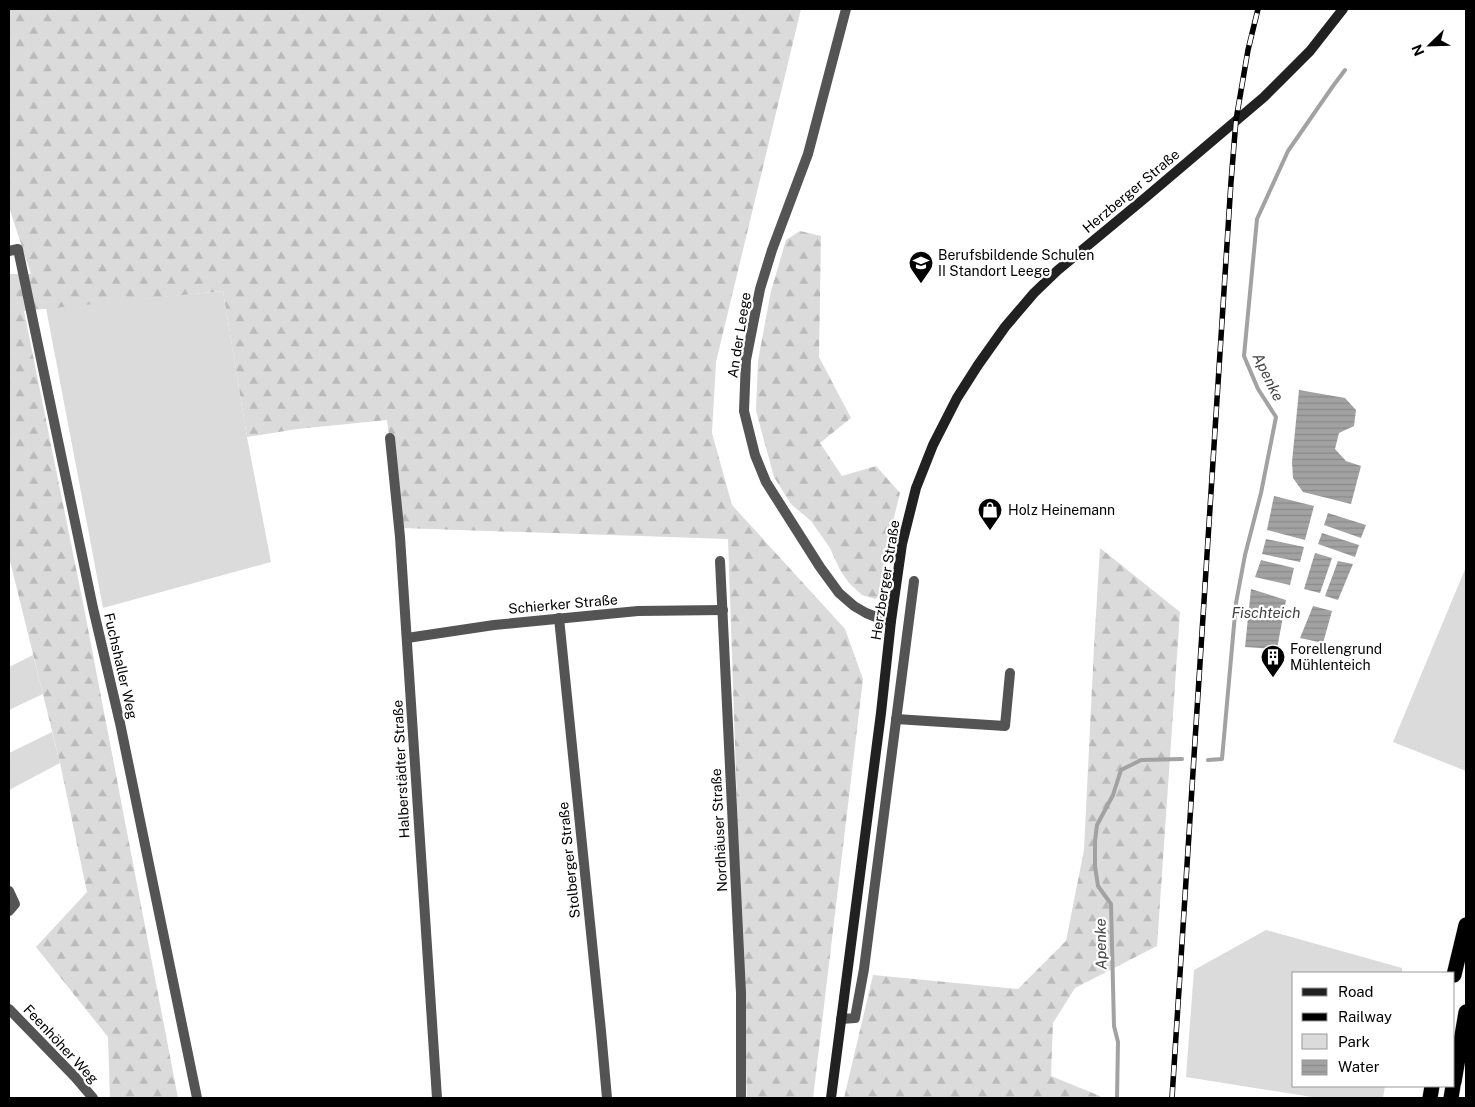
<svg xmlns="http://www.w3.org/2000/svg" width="1475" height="1107" font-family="'Public Sans',sans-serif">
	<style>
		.green { fill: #dbdbdb }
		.forest { fill: url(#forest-firs) }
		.water { fill: url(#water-rules) }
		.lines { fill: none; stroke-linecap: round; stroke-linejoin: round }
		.stream { stroke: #a2a2a2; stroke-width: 4 }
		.highway-casing { stroke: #dbdbdb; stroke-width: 16 }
		.street { stroke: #545454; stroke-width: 10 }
		.secondary { stroke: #212121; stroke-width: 10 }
		.highway { stroke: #000; stroke-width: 15 }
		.rail-casing { stroke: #000; stroke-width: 5.5 }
		.rail { stroke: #fff; stroke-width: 4; stroke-dasharray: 11; stroke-linecap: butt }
		.labels { text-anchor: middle; stroke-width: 4.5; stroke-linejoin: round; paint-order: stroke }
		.street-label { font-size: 14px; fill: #000; stroke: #fff }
		.poi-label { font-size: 14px; fill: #000; stroke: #fff; text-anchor: start }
		.water-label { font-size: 15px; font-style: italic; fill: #434343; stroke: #fff }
	</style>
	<defs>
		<pattern id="forest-firs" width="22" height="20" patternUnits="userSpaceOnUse" patternTransform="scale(1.25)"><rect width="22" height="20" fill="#dbdbdb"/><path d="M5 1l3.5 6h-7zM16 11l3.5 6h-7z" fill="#bababa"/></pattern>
		<pattern id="water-rules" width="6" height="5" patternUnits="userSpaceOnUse" patternTransform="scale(1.25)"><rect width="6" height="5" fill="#a2a2a2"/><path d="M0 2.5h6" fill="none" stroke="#8a8a8a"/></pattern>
	</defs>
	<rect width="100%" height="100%" fill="#fff"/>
	<g class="green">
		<path d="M223 291 247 437 271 562 103 608 46 308Z"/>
		<path d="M1466 567V771L1393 742Z"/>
		<path d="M33 655 43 694 9 710V667Z"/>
		<path d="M52 732 60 763 9 790V753Z"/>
		<path d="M1266 930 1402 968V973H1294V1086H1385L1383 1098H1318L1186 1077 1194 970Z"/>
	</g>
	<g class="forest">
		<path d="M9 9H801L716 362 712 433 732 505 845 629 863 679 813 1098H747L728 539 401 528 387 420 297 429 247 437 223 291 24 311 85 613 178 1098H110L108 1037 36 947 87 892 60 763 9 557V274H31L9 207Z"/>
		<path d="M800 231 821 236 819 357 851 418 820 443 842 476 876 466 900 493 894 517 881 596 875 599 862 595 849 583 840 570 830 548 811 521 791 504 774 477 756 411 758 361 771 291 786 240Z"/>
		<path d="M1100 548 1180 612 1157 946 1075 988 1053 1023 1051 1076 1100 1096V1098H844L873 975 1018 989 1066 941 1084 850 1094 647Z"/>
	</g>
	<g class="water">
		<path d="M1299 390 1345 398 1356 410 1354 426 1339 433 1335 449 1346 461 1361 466 1351 504 1303 492 1293 478 1292 462Z"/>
		<path d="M1274 496 1314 506 1305 540 1267 530Z"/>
		<path d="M1328 513 1366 525 1361 538 1324 525Z"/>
		<path d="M1322 533 1359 545 1355 557 1318 544Z"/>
		<path d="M1266 539 1304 547 1300 562 1262 554Z"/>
		<path d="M1315 553 1332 558 1320 593 1304 589Z"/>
		<path d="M1261 560 1294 568 1290 585 1255 577Z"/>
		<path d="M1338 561 1353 564 1338 600 1325 596Z"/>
		<path d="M1251 589 1286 600 1277 649 1245 647Z"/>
		<path d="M1313 606 1332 611 1323 643 1300 638Z"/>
	</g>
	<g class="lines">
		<g class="stream">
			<path d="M1208 760 1222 759 1236 603 1245 555 1261 493 1276 417 1258 389 1244 356 1257 219 1288 151 1333 86 1345 70"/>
			<path d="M1117 1098 1118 1042 1114 1026 1111 904 1098 886 1095 866V841L1097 825 1113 795 1121 770 1141 760 1182 759"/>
		</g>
		<defs>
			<g id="highway">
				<path d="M1454 975 1466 925"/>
				<path d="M1454 1082 1466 1012"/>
				<path d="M1430 1098 1432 1086"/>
				<path d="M1451 1098 1453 1086"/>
			</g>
		</defs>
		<use href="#highway" class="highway-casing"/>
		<g class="street">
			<path d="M846 9 808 154 772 250 760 289 746 360 744 411 755 455 766 482 820 567 839 593 854 606 866 613 881 619 891 621"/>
			<path d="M9 251 18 249 93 608 120 723 197 1098"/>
			<path d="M390 438 400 537 437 1098"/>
			<path d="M720 561 741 993V1098"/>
			<path d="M559 618 601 1031 607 1098"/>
			<path d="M407 638 494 625 638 611 723 610"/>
			<path d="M896 719 1005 726 1010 673"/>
			<path d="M9 891 15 904 9 911"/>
			<path d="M9 1009 75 1077 93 1098"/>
			<path d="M841 1019 855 1018 864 969 914 581"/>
		</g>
		<path class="secondary" d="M831 1098 881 713 891 621 902 544 916 488 933 445 957 398 978 365 1005 327 1034 293 1058 270 1145 198 1264 97 1310 51 1343 9"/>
		<use href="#highway" class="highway"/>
		<defs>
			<path id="rail" d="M1172 1098 1231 182 1236 120 1248 50 1258 9"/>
		</defs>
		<use href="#rail" class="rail-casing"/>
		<use href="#rail" class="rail"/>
	</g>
	<defs>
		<symbol id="school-pin" viewBox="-11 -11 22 30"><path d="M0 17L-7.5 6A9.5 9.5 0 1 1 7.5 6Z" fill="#000" stroke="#fff"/><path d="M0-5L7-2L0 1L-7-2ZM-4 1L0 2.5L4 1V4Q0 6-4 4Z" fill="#fff"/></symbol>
		<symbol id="shop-pin" viewBox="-11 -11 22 30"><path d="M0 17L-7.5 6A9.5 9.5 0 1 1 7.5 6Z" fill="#000" stroke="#fff"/><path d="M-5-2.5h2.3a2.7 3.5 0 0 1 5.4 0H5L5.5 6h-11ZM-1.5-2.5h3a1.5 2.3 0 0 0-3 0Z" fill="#fff"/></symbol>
		<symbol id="building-pin" viewBox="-11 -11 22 30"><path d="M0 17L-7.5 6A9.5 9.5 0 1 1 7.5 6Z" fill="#000" stroke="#fff"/><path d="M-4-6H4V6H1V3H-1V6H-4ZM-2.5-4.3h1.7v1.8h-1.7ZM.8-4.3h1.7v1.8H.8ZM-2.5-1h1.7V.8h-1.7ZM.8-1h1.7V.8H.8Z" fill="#fff"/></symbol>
	</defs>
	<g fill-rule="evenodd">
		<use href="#school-pin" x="907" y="249" width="28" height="38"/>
		<use href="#shop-pin" x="976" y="496" width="28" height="38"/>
		<use href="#building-pin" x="1259" y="643" width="28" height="38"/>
	</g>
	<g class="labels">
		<g class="street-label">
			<text transform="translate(1131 191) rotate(-40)" y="5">Herzberger Straße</text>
			<text transform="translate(739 335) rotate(-81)" y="5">An der Leege</text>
			<text transform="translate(885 580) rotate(-81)" y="5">Herzberger Straße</text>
			<text transform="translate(563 604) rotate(-5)" y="5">Schierker Straße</text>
			<text transform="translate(121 666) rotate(77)" y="5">Fuchshaller Weg</text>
			<text transform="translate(401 769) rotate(-93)" y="5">Halberstädter Straße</text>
			<text transform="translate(719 830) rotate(-93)" y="5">Nordhäuser Straße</text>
			<text transform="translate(569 860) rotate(-96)" y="5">Stolberger Straße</text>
			<text transform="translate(61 1044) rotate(47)" y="5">Feenhöher Weg</text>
		</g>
		<g class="poi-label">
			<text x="938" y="260">Berufsbildende Schulen<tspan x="938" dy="16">II Standort Leege</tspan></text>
			<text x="1008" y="515">Holz Heinemann</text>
			<text x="1290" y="654">Forellengrund<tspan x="1290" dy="16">Mühlenteich</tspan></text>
		</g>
		<g class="water-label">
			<text transform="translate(1268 377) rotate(64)" y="5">Apenke</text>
			<text x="1266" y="618">Fischteich</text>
			<text transform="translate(1101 944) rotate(-91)" y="5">Apenke</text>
		</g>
	</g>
	<rect width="1475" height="1107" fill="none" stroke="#000000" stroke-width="20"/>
	<rect x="1292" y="972" width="162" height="115" fill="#ffffff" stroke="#999999"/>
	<rect x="1302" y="988" width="25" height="8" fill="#212121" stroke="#999999"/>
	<text x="1338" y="997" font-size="15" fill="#000000">Road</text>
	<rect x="1302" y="1013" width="25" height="8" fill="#000000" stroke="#999999"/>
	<text x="1338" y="1022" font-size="15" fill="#000000">Railway</text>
	<rect x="1302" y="1034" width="25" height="15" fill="#dbdbdb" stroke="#999999"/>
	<text x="1338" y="1047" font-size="15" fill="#000000">Park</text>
	<rect x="1302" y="1060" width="25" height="15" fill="url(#water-rules)" stroke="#999999"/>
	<text x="1338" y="1072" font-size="15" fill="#000000">Water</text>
	<g transform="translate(1430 45) rotate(247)" stroke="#ffffff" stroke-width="4" paint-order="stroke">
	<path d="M0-4L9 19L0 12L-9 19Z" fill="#000000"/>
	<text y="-8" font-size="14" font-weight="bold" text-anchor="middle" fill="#000000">N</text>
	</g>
</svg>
